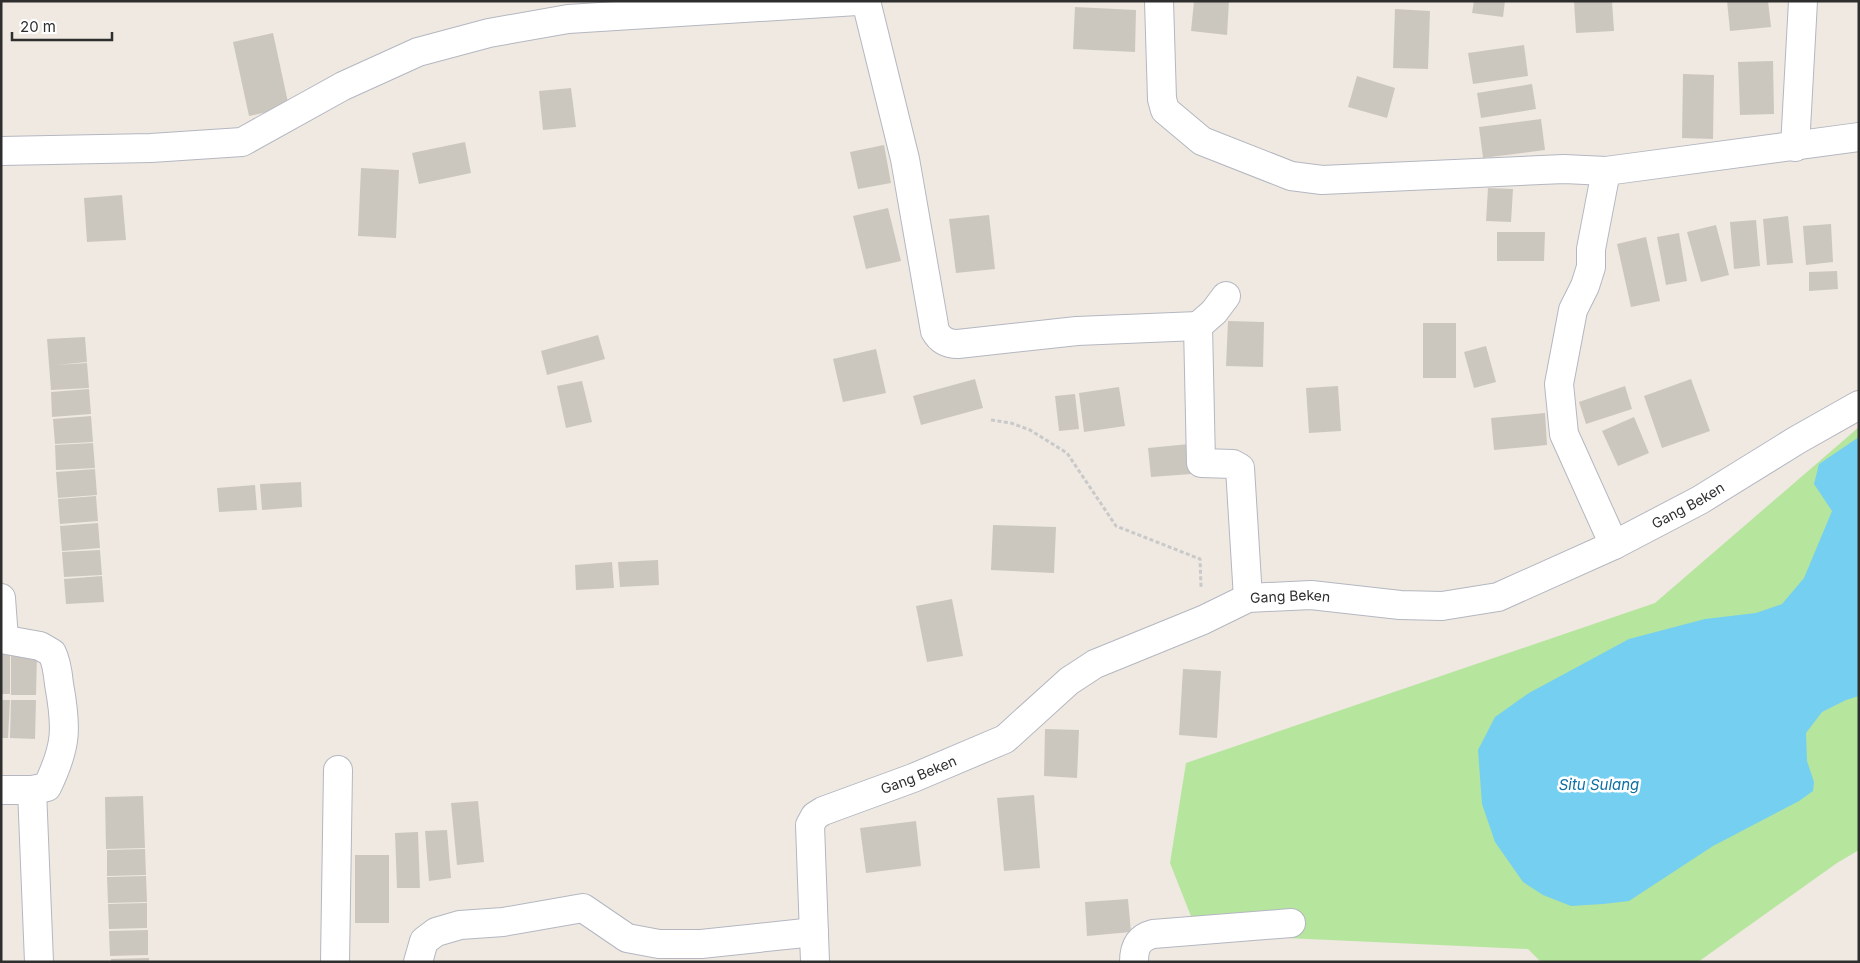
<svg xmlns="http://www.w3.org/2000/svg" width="1860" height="963" font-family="Inter,sans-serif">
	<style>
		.green { fill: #b6e59e }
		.water { fill: #75cff0 }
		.building { fill: #cbc7bf }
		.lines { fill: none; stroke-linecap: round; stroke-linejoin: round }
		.minor-casing { stroke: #b4b7c1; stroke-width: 30 }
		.path { stroke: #c9c9c9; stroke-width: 3; stroke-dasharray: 4 2.5; stroke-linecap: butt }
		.minor { stroke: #fff; stroke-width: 28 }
		.labels { text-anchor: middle; stroke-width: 5; stroke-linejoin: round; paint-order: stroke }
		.street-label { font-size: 14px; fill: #2e2e2e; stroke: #fff }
		.water-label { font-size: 15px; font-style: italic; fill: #0d6fa3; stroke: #fff }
	</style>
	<rect width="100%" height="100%" fill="#efe9e1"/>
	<path class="green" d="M1859 427V850L1837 863 1698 962H1541L1528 949 1198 934 1170 863 1186 763 1655 603Z"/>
	<path class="water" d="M1859 437V696L1846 700 1822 712 1806 733 1807 761 1814 782 1813 791 1799 801 1713 846 1629 901 1603 904 1571 906 1543 895 1523 882 1495 842 1482 804 1478 750 1495 717 1529 693 1629 639 1705 619 1756 613 1782 604 1804 578 1832 511 1814 484 1819 464Z"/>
	<g class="building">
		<path d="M1194 1H1229L1227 35 1191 31Z"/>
		<path d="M1474 1H1505L1503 17 1472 13Z"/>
		<path d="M1574 1H1612L1614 31 1576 33Z"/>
		<path d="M1727 1H1768L1771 27 1730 31Z"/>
		<path d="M1075 7 1136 10 1135 52 1073 49Z"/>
		<path d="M1395 9 1430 11 1428 69 1393 68Z"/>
		<path d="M273 33 289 107 249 116 233 42Z"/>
		<path d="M1524 45 1528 76 1473 84 1468 53Z"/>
		<path d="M1773 61 1774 114 1740 115 1738 62Z"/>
		<path d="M1683 74 1714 75 1713 139 1682 138Z"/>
		<path d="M1357 76 1395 88 1387 118 1348 107Z"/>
		<path d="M1532 84 1536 109 1481 118 1477 93Z"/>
		<path d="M571 88 576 127 543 130 539 91Z"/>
		<path d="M1541 119 1545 150 1483 158 1479 127Z"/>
		<path d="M465 142 471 173 419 184 412 153Z"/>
		<path d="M884 145 891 183 858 189 850 152Z"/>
		<path d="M361 168 399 170 396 238 358 236Z"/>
		<path d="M1488 188 1513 189 1511 222 1486 221Z"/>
		<path d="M122 195 126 240 87 242 84 198Z"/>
		<path d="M888 208 901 261 866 269 853 216Z"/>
		<path d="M989 215 995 269 956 273 949 219Z"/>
		<path d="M1788 216 1793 263 1767 265 1763 219Z"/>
		<path d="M1756 220 1760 266 1734 269 1730 222Z"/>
		<path d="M1831 224 1833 262 1806 265 1803 226Z"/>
		<path d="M1716 225 1729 275 1701 282 1687 232Z"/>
		<path d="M1497 232H1545L1544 261H1497Z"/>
		<path d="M1679 233 1687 281 1666 285 1657 237Z"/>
		<path d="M1646 237 1660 301 1631 307 1617 244Z"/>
		<path d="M1837 271 1838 289 1809 291V272Z"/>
		<path d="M1228 321 1264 322 1263 367 1226 366Z"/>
		<rect x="1423" y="323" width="33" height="55"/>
		<path d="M598 335 605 359 547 375 541 351Z"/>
		<path d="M85 337 87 362 56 365 87 363 89 388 51 390 47 339Z"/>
		<path d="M1486 346 1496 382 1474 388 1464 352Z"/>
		<path d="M876 349 886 393 843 402 833 359Z"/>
		<path d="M975 379 983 408 921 425 913 396Z"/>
		<path d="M1691 379 1710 431 1662 448 1644 396Z"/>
		<path d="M582 381 592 422 566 428 557 386Z"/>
		<path d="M1338 386 1341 431 1309 433 1306 388Z"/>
		<path d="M1625 386 1632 409 1586 424 1579 402Z"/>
		<path d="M1119 387 1125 426 1084 432 1079 393Z"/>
		<path d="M89 389 91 414 52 417 51 392Z"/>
		<path d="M1075 394 1079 429 1059 431 1055 396Z"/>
		<path d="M1545 413 1547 445 1494 450 1491 418Z"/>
		<path d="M91 416 93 442 55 444 53 419Z"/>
		<path d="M1634 417 1649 453 1618 466 1602 431Z"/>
		<path d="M93 443 95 468 56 470 55 445Z"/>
		<path d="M1189 444 1191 474 1151 477 1148 448Z"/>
		<path d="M95 469 97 495 58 498 56 472Z"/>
		<path d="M301 482 302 507 262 510 260 484Z"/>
		<path d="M255 485 257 510 219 512 217 488Z"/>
		<path d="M96 496 98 521 60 524 58 499Z"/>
		<path d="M98 523 100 548 62 551 60 526Z"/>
		<path d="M993 525 1056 527 1054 573 991 570Z"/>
		<path d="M100 550 102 575 64 577 62 552Z"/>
		<path d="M658 560 659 585 620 587 618 562Z"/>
		<path d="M612 562 614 588 576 590 575 565Z"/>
		<path d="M102 576 104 602 66 604 64 579Z"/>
		<path d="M952 599 963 656 927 662 916 606Z"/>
		<rect x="1" y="654" width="9" height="40"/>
		<path d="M11 654 37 655 36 695H11Z"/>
		<path d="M1183 669 1221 671 1217 738 1179 735Z"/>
		<path d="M1 700H10L8 738H1Z"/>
		<path d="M11 700H36L35 739 10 738Z"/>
		<path d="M1045 729 1079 730 1077 778 1044 776Z"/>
		<path d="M1034 795 1040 868 1004 871 997 798Z"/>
		<path d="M143 796 145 848 106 849 105 797Z"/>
		<path d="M478 801 484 862 457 865 451 803Z"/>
		<path d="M916 821 921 866 866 873 860 828Z"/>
		<path d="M447 830 451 878 429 881 425 831Z"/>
		<path d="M418 832 420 888H397L395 833Z"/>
		<path d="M145 849 146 875 107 876V850Z"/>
		<rect x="355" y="855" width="34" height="68"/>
		<path d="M146 876 147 902 108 903 107 877Z"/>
		<path d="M1128 899 1131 932 1087 936 1085 902Z"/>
		<path d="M147 903V928L109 929 108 904Z"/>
		<path d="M148 930V955L110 956 109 931Z"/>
		<path d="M149 958V962H111V959Z"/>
	</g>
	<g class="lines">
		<defs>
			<g id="minor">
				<path d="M866 1 905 159 935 331C940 340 947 344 958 344L1077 331 1198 326"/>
				<path d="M1159 1 1162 99 1165 110 1202 141 1291 176 1322 180 1564 169 1606 171"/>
				<path d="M1795 147 1803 1"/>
				<path d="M1 151 151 148 242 142 343 86 418 52 489 33 568 19 857 1"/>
				<path d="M1226 296 1214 312 1198 326 1201 463 1233 464 1240 468 1248 598"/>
				<path d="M1614 545 1564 434 1559 384 1573 310 1585 286 1591 267V249L1606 171 1859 137"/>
				<path d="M1 598 4 639"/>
				<path d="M1 639 40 646 52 653C57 663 58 674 59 684 67 728 67 746 47 787L32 790H1"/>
				<path d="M32 790 39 962"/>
				<path d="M335 962 338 770"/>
				<path d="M418 962 424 941 436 932 460 925 503 922 583 908 627 938 659 944H701L814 932"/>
				<path id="s1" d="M815 962 810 825 815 816 823 811 913 778 1005 739 1069 681 1095 664 1203 620 1248 598 1311 595 1400 605 1442 606 1498 597 1614 545 1700 500 1797 440 1859 405"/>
				<path d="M1134 962C1134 947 1138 938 1153 934L1291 923"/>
			</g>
		</defs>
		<use href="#minor" class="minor-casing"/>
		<path class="path" d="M991 420 1011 423 1030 430 1067 453 1116 526 1200 559 1201 587"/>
		<use href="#minor" class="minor"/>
	</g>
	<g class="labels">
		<g class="street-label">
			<text dy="5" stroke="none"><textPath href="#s1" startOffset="1099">Gang Beken</textPath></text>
			<text dy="5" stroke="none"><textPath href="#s1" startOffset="679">Gang Beken</textPath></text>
			<text dy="5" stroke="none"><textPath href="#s1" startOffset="259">Gang Beken</textPath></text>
		</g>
		<g class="water-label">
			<text x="1599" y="790">Situ Sulang</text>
		</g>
	</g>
	<rect width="1860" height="963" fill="none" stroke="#2e2e2e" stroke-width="5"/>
	<path d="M12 32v8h100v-8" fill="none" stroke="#2e2e2e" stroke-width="2.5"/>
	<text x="20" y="32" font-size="15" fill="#2e2e2e" stroke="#ffffff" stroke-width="4" paint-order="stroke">20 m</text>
</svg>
